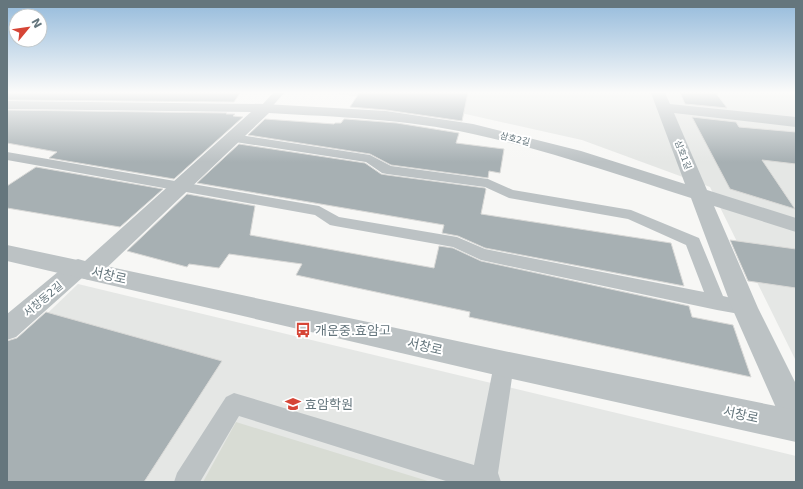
<svg xmlns="http://www.w3.org/2000/svg" width="803" height="489" font-family="'DejaVu Sans','Noto Sans KR',sans-serif">
	<style>
		.built { fill: #e5e7e5 }
		.green { fill: #d8dcd4 }
		.building { fill: #a7b0b3; stroke: #d9d9d7 }
		.lines { fill: none; stroke-linecap: round; stroke-linejoin: round }
		.service { fill: #bcc2c4; fill-rule: evenodd }
		.minor { fill: #bcc2c4; fill-rule: evenodd }
		.tertiary { fill: #bcc2c4; fill-rule: evenodd }
		.labels { text-anchor: middle; stroke-width: 4; stroke-linejoin: round; paint-order: stroke }
		.far-street-label { font-size: 9px; fill: #65767d; stroke: #fff }
		.street-label { font-size: 11px; fill: #65767d; stroke: #fff }
		.near-street-label { font-size: 13px; fill: #65767d; stroke: #fff }
		.near-poi-label { font-size: 13px; fill: #65767d; stroke: #fff; text-anchor: start }
	</style>
	<rect width="100%" height="100%" fill="#f7f7f5"/>
	<g class="built">
		<path d="M334 93H796V361L710 187 582 140 461 113Z"/>
		<path d="M78 284 796 456V482H7V352Z"/>
	</g>
	<path class="green" d="M236 422 431 482H203Z"/>
	<g class="building">
		<path d="M7 93H240L234 102 7 100Z"/>
		<path d="M359 93H468L462 121 386 110 350 107Z"/>
		<path d="M680 93H716L727 108 685 104Z"/>
		<path d="M7 110 227 113 226 114H235L233 116 243 117 174 179 49 158 57 152 7 143Z"/>
		<path d="M692 117 736 122 739 127 796 132V164L762 160 795 209 730 189Z"/>
		<path d="M265 119 334 124 335 123H341L344 119H346L397 123 459 133 456 143 504 149 500 173 489 171 488 178 391 165 370 154 248 135Z"/>
		<path d="M239 144 365 163 381 174 387 175 485 188 486 189 481 214 671 243 684 286 485 248 458 236 442 233 444 225 197 183Z"/>
		<path d="M36 167 163 189 120 227 7 208V186Z"/>
		<path d="M187 194 255 206 250 235 434 268 439 246 453 248 481 261 689 306 692 317 733 325 751 377 469 317 470 312 296 275 302 264 229 254 219 268 189 264 187 267 127 251Z"/>
		<path d="M730 240 796 249V288L748 281Z"/>
		<path d="M46 312 222 361 144 482H7V341L17 338Z"/>
	</g>
	<g class="lines">
		<g class="service">
			<path d="M273 93H284L269 110H261L260 108 261 106Z"/>
			<path d="M233 134 370 155 391 166 488 179 513 190 631 210 699 238 723 296 752 303 754 308 752 313 745 315 717 310 481 260 453 247 335 226 330 225 315 215 7 160V152L319 206 339 217 457 237 485 249 704 292 686 245 628 219 509 198 485 187 387 174 382 173 366 162 229 141 227 138 229 135Z"/>
			<path d="M504 355 511 358 514 364 498 473 501 482H449L239 416 200 482H174L177 473 226 397 234 393 474 465 494 364 497 358Z"/>
		</g>
		<path class="minor" d="M651 93H665L670 104 796 117V127L674 113 707 190 796 218V232L714 206 758 308 796 384V432L785 428 732 308 691 198C619 175 547 150 473 134 406 119 337 117 269 113L97 277 89 280 82 278 16 337 7 340V314L70 262 78 259 85 261 251 112 7 109V101L265 104 386 111 473 124 581 151 685 184Z"/>
		<path class="tertiary" d="M7 245 504 351 796 410V442L504 377 7 261Z"/>
	</g>
	<linearGradient id="sky" x2="0" y2="1"><stop stop-color="#94badb"/><stop offset="0.57" stop-color="#fbfbfa"/><stop offset="1" stop-color="#fbfbfa" stop-opacity="0"/></linearGradient>
	<rect width="803" height="162" fill="url(#sky)"/>
	<defs>
		<symbol id="bus-bare" viewBox="-9 -9 18 18"><path d="M-5-6H5V4H4V6H2V4H-2V6H-4V4H-5ZM-3.5-4V0h7V-4ZM-3.5 1.2v1.5H-2V1.2ZM2 1.2v1.5H3.5V1.2Z" fill="#d64536" stroke="#fff" stroke-width="2.5" paint-order="stroke"/></symbol>
		<symbol id="school-bare" viewBox="-9 -9 18 18"><path d="M0-5L7-2L0 1L-7-2ZM-4 1L0 2.5L4 1V4Q0 6-4 4Z" fill="#d64536" stroke="#fff" stroke-width="2.5" paint-order="stroke"/></symbol>
	</defs>
	<g fill-rule="evenodd">
		<use href="#bus-bare" x="292" y="319" width="22" height="22"/>
		<use href="#school-bare" x="282" y="393" width="22" height="22"/>
	</g>
	<g class="labels">
		<g class="far-street-label">
			<text transform="translate(515 139) rotate(14)" y="3">삼호2길</text>
			<text transform="translate(683 155) rotate(69)" y="3">삼호1길</text>
		</g>
		<g class="street-label">
			<text transform="translate(43 299) rotate(-40)" y="4">서창동2길</text>
		</g>
		<g class="near-street-label">
			<text transform="translate(109 275) rotate(13)" y="5">서창로</text>
			<text transform="translate(425 346) rotate(13)" y="5">서창로</text>
			<text transform="translate(741 414) rotate(12)" y="5">서창로</text>
		</g>
		<g class="near-poi-label">
			<text x="315" y="335">개운중.효암고</text>
			<text x="305" y="409">효암학원</text>
		</g>
	</g>
	<rect width="803" height="489" fill="none" stroke="#65767d" stroke-width="16"/>
	<g transform="translate(28 28) rotate(61)"><circle r="19" fill="#ffffff" stroke="#c1c8cb"/>
	<path d="M0-3L7 15L0 10L-7 15Z" fill="#d64536"/>
	<text y="-6" font-size="11" font-weight="bold" text-anchor="middle" fill="#65767d">N</text>
	</g>
</svg>
